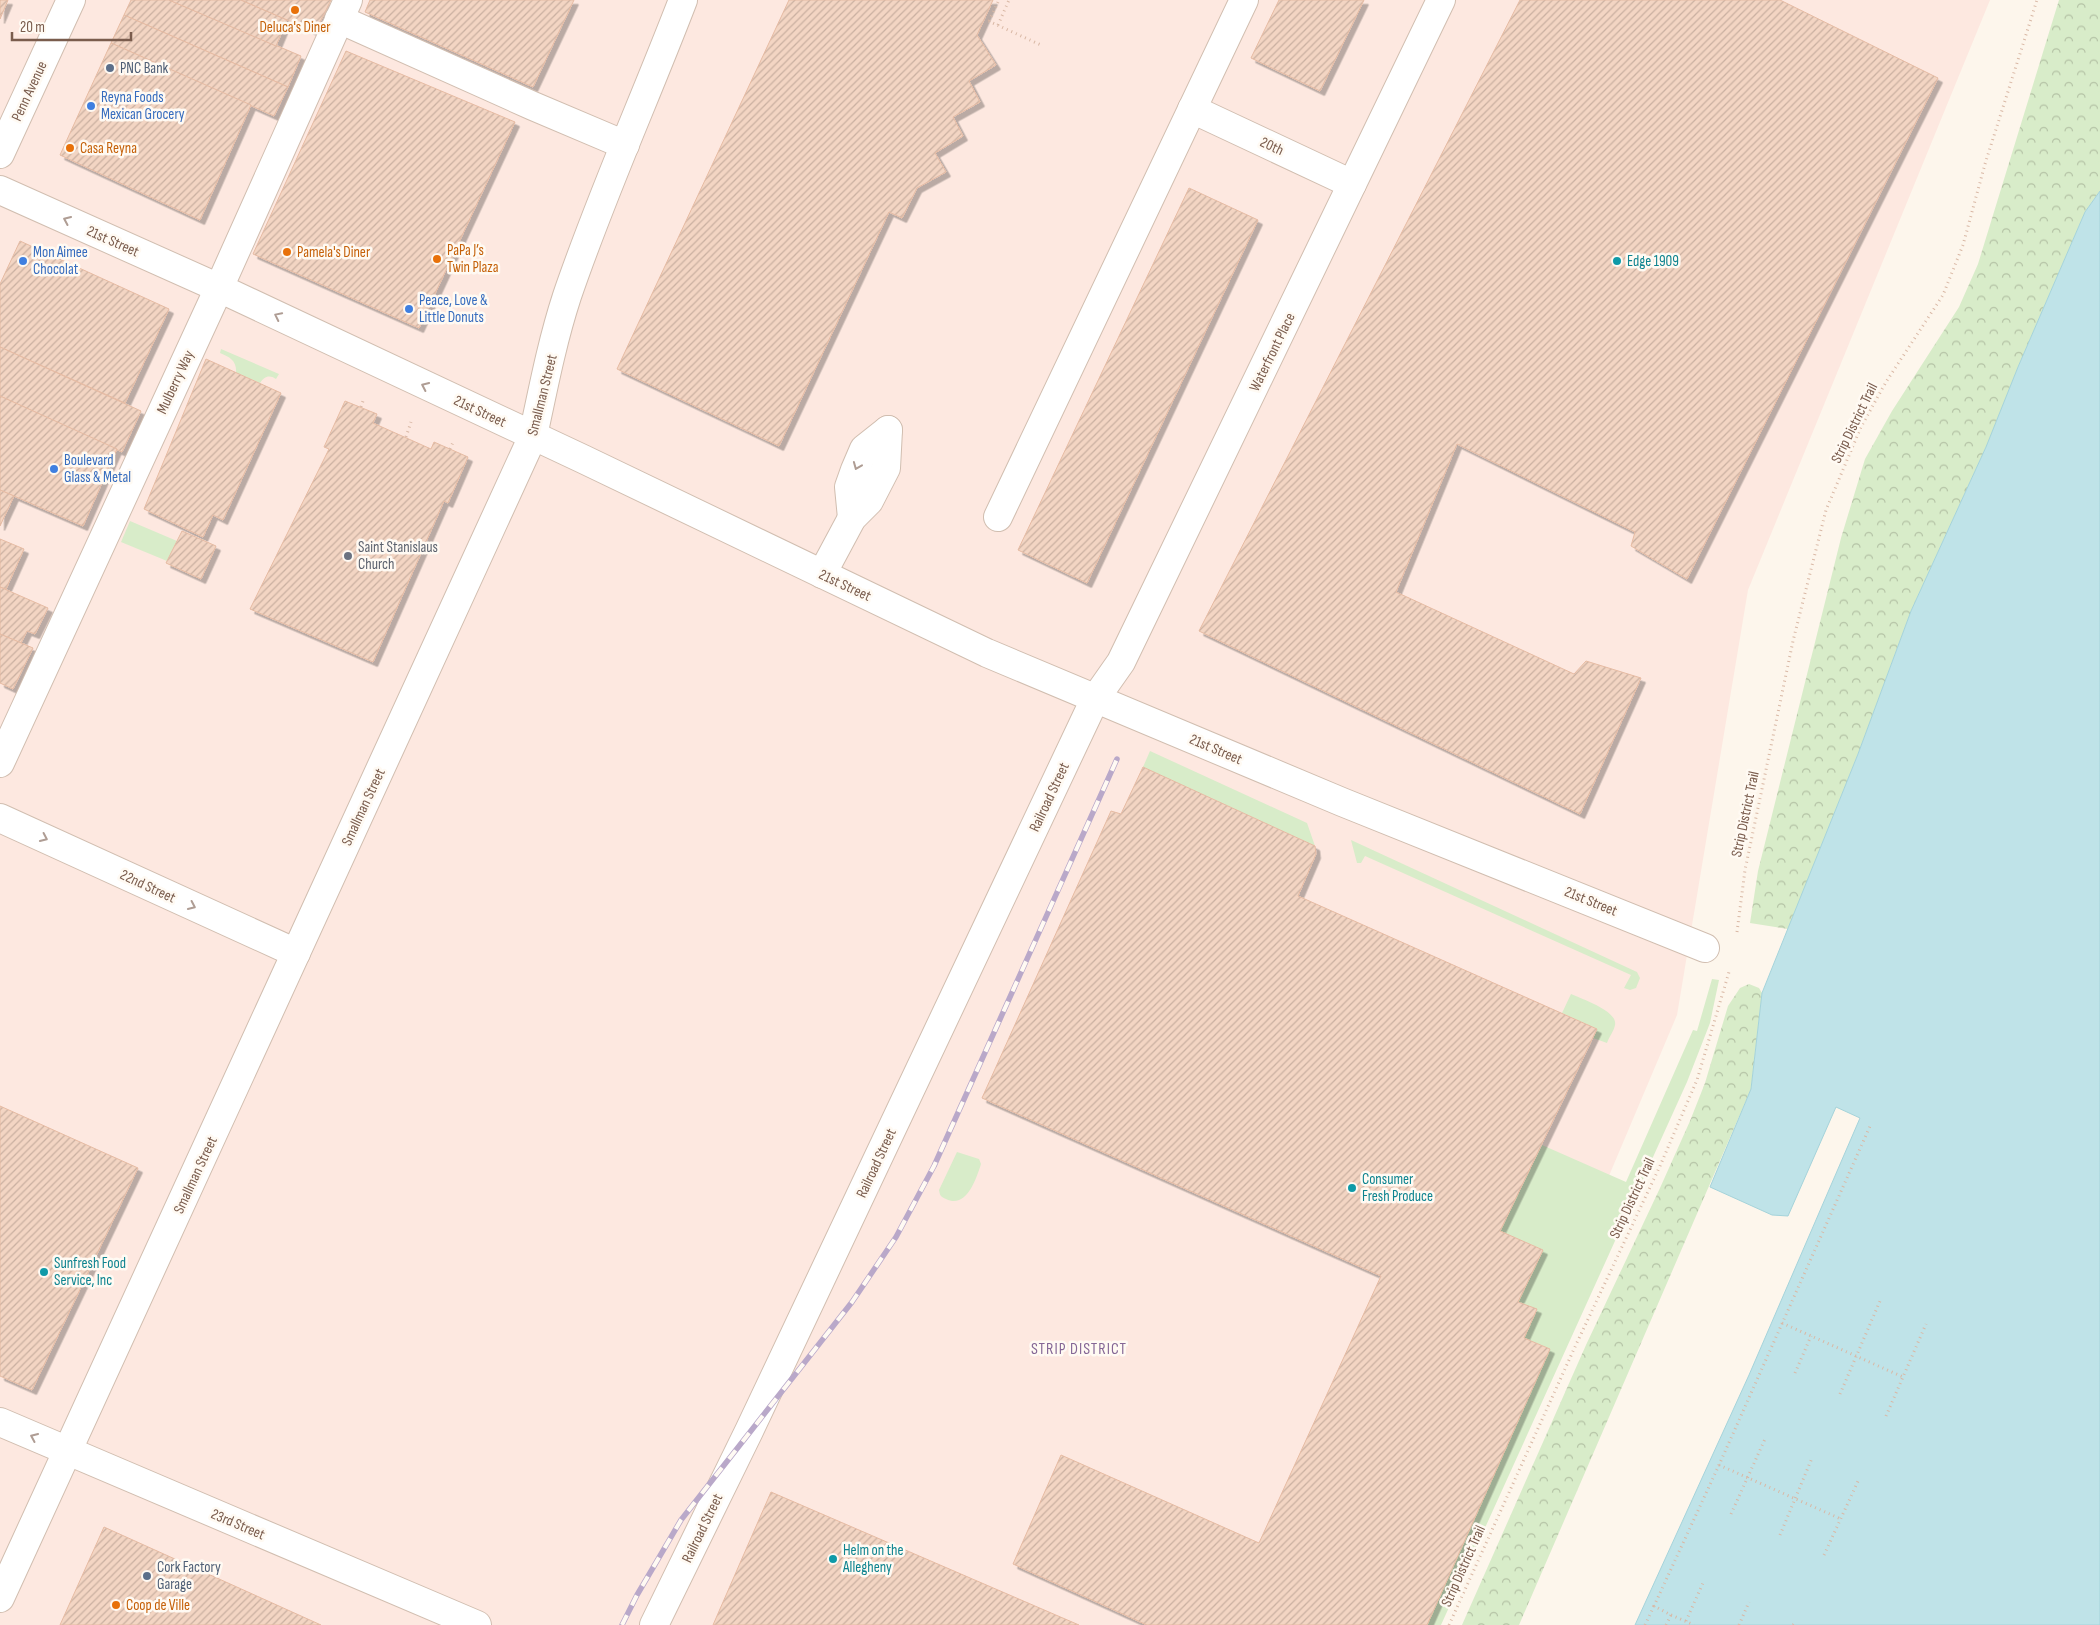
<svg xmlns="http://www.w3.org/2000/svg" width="2100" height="1625" font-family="'Sofia Sans Condensed',sans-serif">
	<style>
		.commercial { fill: #fde8e0 }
		.green { fill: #d8ecc9 }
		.forest { fill: url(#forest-crowns) }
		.water { fill: #bfe3e8; stroke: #a5d3da }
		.building { fill: url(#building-hatch); stroke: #e6bba3; filter: url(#shadow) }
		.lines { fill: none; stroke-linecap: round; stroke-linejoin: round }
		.minor-casing { stroke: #d1beb0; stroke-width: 30 }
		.path { stroke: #d9b8a5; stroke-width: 3; stroke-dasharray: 1 4; stroke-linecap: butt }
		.minor { stroke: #fff; stroke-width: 28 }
		.rail-casing { stroke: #b9a8c9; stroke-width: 5.5 }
		.rail { stroke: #fffaf3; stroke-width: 4; stroke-dasharray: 11; stroke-linecap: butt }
		.oneway { stroke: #af9d94 }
		.food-dot { fill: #e8710a; stroke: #fffaf3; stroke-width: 2 }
		.service-dot { fill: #5c6f8a; stroke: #fffaf3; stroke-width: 2 }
		.shop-dot { fill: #3f7fe0; stroke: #fffaf3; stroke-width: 2 }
		.culture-dot { fill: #0f9aa8; stroke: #fffaf3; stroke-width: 2 }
		.worship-dot { fill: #6b7280; stroke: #fffaf3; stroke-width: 2 }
		.labels { text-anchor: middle; stroke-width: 5; stroke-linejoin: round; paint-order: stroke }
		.food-label { font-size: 15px; fill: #c56008; stroke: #fffaf3; text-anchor: start }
		.service-label { font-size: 15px; fill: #4e5e75; stroke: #fffaf3; text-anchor: start }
		.street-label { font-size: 15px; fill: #7a5c4d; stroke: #fffaf3 }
		.shop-label { font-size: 15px; fill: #366cbe; stroke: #fffaf3; text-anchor: start }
		.culture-label { font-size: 15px; fill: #0d838f; stroke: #fffaf3; text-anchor: start }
		.worship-label { font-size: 15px; fill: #5b616d; stroke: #fffaf3; text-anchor: start }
		.neighbourhood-label { font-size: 16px; letter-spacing: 1px; fill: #846695; stroke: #fffaf3 }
	</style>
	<defs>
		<pattern id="forest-crowns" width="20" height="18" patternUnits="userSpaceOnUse" patternTransform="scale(1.25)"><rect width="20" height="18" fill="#d8ecc9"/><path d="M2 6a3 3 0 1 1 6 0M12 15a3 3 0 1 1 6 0" fill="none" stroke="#b4c2a5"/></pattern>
		<pattern id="building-hatch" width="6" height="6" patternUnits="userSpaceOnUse" patternTransform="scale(1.25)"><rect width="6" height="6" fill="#f3d5c3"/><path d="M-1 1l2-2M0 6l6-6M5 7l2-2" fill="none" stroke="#cab0a1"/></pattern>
		<filter id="shadow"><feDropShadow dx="4.5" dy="4.5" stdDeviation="0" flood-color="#0004"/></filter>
	</defs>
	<rect width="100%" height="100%" fill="#fdf6ec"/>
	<path class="commercial" d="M0 0H1990L1748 590 1677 1015 1419 1625H0Z"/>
	<g class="green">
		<path d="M221 349 279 374 276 379C269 374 264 377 260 383L236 373C237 361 230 357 220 353Z"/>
		<path d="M130 521 177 541 167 561 121 542Z"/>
		<path d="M1150 751 1307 823 1315 846 1143 767Z"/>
		<path d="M1351 840 1637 972 1640 978 1636 988 1630 990 1624 988 1631 975 1365 856 1361 863H1357Z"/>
		<path d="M1712 979 1719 980 1710 1023 1687 1082 1441 1625H1427L1550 1349 1524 1338 1537 1310 1518 1302 1543 1250 1500 1231 1542 1145 1626 1182 1693 1030 1697 1031Z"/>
		<path d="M1571 994C1582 999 1618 1011 1615 1025 1614 1031 1609 1037 1607 1043L1593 1038 1597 1029 1562 1013Z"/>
		<path d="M957 1152 979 1159 981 1164C976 1180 966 1209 946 1199 941 1197 940 1196 939 1190Z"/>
	</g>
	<g class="forest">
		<path d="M2059 0H2100V191L2085 212 2018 367 1986 447 1911 611 1858 754 1788 929 1750 923 1758 871 1841 538 1865 459 1892 411 1959 307 1978 264Z"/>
		<path d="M1749 984 1759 988 1762 993 1751 1089 1519 1625H1462L1586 1345 1660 1188 1690 1121 1705 1083 1728 1006 1740 988Z"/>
	</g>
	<path class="water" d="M2100 191V1625H1635L1749 1375 1860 1118 1836 1107 1788 1216 1772 1215 1710 1187 1751 1089 1762 993 1858 754 1911 611 1986 447 2018 367 2085 212Z"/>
	<g class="building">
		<path d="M0 0H8L0 19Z"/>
		<path d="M131 0H169L301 56 288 87 124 15Z"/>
		<path d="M169 0H241L287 20 276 46Z"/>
		<path d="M241 0H331L315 32Z"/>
		<path d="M370 0H574L533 87 365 12Z"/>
		<path d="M789 0H993L977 35 996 65 969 81 980 102 953 117 963 136 935 153 946 172 917 188 902 218 889 212 779 446 617 369Z"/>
		<path d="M1279 0H1364L1320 91 1251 58Z"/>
		<path d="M1520 0H1780L1938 78 1687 579 1631 546 1635 532 1457 444 1396 592 1574 674 1586 661 1641 678 1580 814 1199 631Z"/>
		<path d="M124 15 288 87 274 116 111 43Z"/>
		<path d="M111 43 251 105 200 220 60 155Z"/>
		<path d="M346 51 515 122 419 328 253 254Z"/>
		<path d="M1189 188 1258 220 1087 583 1018 550Z"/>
		<path d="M20 241 169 309 125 403 0 347V284Z"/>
		<path d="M0 347 141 411 122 452 0 396Z"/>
		<path d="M206 359 281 393 223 520 213 515 203 537 144 509Z"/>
		<path d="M0 396 117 449 83 526 0 490Z"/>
		<path d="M345 401 377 414 373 423 431 449 434 442 468 457 448 503 444 501 373 662 250 609 329 449 324 447Z"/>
		<path d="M0 490 14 496 0 526Z"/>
		<path d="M182 531 216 546 201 579 166 563Z"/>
		<path d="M0 539 24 549 6 589 0 587Z"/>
		<path d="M0 587 48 608 35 634 27 631 21 643 0 634Z"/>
		<path d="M0 634 33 648 13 689 0 683Z"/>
		<path d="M1143 767 1315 846 1316 854 1298 896 1597 1029 1500 1231 1543 1250 1518 1302 1537 1309 1524 1338 1550 1349 1427 1625H1147L1013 1564 1061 1455 1259 1543 1381 1276 982 1098 1111 811 1121 814Z"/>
		<path d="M0 1106 138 1168 32 1390 0 1376Z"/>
		<path d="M771 1492 1079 1625H713Z"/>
		<path d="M104 1527 321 1625H60Z"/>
	</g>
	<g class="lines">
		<defs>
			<g id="minor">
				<path d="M339 19 533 106 625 145"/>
				<path d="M1192 109 1352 184"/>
				<path d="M0 154 71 0"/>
				<path d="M0 190 219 288 583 459 987 653 1342 802 1705 948"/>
				<path d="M998 517 1244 0"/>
				<path d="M852 518 849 487 855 470 864 449 888 430"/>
				<path d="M822 574 852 518 869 501 886 468 888 430"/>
				<path d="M0 763 219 288 348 0"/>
				<path d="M0 818 296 953"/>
				<path d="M0 1422 477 1625"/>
				<path d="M0 1598 533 436C543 389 552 342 567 296 601 196 645 99 683 0"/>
				<path d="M654 1625 749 1431 1095 699 1121 662 1441 0"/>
			</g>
		</defs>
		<use href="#minor" class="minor-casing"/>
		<g class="path">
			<path d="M984 19 1043 46"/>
			<path d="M989 21 999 0"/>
			<path d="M998 25 1009 0"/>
			<path d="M361 407 363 401"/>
			<path d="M406 437 411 422"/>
			<path d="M450 449 454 440"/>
			<path d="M1737 932 1745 870 1793 641 1826 510 1861 427 1886 382 1943 295 1963 245 1985 164 2037 0"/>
			<path d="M1782 1323 1903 1377"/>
			<path d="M1795 1373 1811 1336"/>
			<path d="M1840 1394 1880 1301"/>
			<path d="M1886 1416 1926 1324"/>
			<path d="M1719 1465 1841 1519"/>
			<path d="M1731 1514 1765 1439"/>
			<path d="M1780 1535 1812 1458"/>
			<path d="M1824 1555 1859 1479"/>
			<path d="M1671 1615 1694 1625"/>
			<path d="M1686 1621 1703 1583"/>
			<path d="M1449 1625 1574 1349 1660 1166 1697 1080 1729 972"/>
			<path d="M1645 1625 1654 1606"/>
			<path d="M1666 1625 1671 1615 1654 1606 1719 1465 1871 1124"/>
			<path d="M1739 1625 1749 1602"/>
			<path d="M1793 1625 1794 1624"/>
		</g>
		<use href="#minor" class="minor"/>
		<defs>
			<path id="rail" d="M622 1625 637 1595 681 1520 852 1302 896 1237 934 1166 1117 759"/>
		</defs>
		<use href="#rail" class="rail-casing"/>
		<use href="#rail" class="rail"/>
	</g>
	<defs><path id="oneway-chevron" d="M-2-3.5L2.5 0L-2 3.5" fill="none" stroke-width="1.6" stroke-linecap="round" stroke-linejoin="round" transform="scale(1.25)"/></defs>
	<g class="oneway">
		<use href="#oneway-chevron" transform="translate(67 220) rotate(-156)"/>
		<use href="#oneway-chevron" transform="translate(278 316) rotate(-154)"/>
		<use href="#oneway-chevron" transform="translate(425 386) rotate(-155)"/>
		<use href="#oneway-chevron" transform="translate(857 466) rotate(112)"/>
		<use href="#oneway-chevron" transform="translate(44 838) rotate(25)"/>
		<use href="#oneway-chevron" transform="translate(192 906) rotate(25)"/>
		<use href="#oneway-chevron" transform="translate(34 1437) rotate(-156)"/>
	</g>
	<g class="food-dot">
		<circle cx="295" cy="10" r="5"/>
		<circle cx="70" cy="148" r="5"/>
		<circle cx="287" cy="252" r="5"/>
		<circle cx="437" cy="259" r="5"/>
		<circle cx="116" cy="1605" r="5"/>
	</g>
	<g class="service-dot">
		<circle cx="110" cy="68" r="5"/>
		<circle cx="147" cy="1576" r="5"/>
	</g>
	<g class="shop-dot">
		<circle cx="91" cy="106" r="5"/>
		<circle cx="23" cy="261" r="5"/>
		<circle cx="409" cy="309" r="5"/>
		<circle cx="54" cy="469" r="5"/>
	</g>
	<g class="culture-dot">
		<circle cx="1617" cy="261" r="5"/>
		<circle cx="1352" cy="1188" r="5"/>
		<circle cx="44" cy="1272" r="5"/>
		<circle cx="833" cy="1559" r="5"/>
	</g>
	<circle class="worship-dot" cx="348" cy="556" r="5"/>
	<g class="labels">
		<g class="food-label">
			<text x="295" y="32" text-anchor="middle">Deluca's Diner</text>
			<text x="80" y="153">Casa Reyna</text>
			<text x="447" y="255">PaPa J’s<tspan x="447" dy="17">Twin Plaza</tspan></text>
			<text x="297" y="257">Pamela's Diner</text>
			<text x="126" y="1610">Coop de Ville</text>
		</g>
		<g class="service-label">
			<text x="120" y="73">PNC Bank</text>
			<text x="157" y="1572">Cork Factory<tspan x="157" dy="17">Garage</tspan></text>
		</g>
		<g class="street-label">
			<text transform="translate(29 91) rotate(-65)" y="5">Penn Avenue</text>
			<text transform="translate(1272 146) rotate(25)" y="5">20th</text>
			<text transform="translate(113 241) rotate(24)" y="5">21st Street</text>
			<text transform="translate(1272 352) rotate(-64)" y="5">Waterfront Place</text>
			<text transform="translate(175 382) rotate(-65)" y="5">Mulberry Way</text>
			<text transform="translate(542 395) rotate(-76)" y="5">Smallman Street</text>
			<text transform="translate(480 411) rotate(25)" y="5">21st Street</text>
			<text transform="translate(1854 423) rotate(-64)" y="5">Strip District Trail</text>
			<text transform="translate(845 585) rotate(25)" y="5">21st Street</text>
			<text transform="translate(1216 749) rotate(23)" y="5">21st Street</text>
			<text transform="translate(1049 797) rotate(-65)" y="5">Railroad Street</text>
			<text transform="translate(363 807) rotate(-65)" y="5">Smallman Street</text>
			<text transform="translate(1745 814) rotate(-78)" y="5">Strip District Trail</text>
			<text transform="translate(148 886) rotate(25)" y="5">22nd Street</text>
			<text transform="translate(1591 901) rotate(22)" y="5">21st Street</text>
			<text transform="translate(876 1163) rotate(-65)" y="5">Railroad Street</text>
			<text transform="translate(195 1175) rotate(-65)" y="5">Smallman Street</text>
			<text transform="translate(1632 1198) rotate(-65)" y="5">Strip District Trail</text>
			<text transform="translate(238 1524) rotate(23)" y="5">23rd Street</text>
			<text transform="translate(702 1528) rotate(-64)" y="5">Railroad Street</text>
			<text transform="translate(1463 1566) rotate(-66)" y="5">Strip District Trail</text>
		</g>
		<g class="shop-label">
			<text x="101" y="102">Reyna Foods<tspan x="101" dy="17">Mexican Grocery</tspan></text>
			<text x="33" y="257">Mon Aimee<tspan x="33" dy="17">Chocolat</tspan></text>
			<text x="419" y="305">Peace, Love &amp;<tspan x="419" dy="17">Little Donuts</tspan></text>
			<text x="64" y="465">Boulevard<tspan x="64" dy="17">Glass &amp; Metal</tspan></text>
		</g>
		<g class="culture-label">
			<text x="1627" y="266">Edge 1909</text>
			<text x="1362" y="1184">Consumer<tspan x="1362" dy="17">Fresh Produce</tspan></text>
			<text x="54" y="1268">Sunfresh Food<tspan x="54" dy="17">Service, Inc</tspan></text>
			<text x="843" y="1555">Helm on the<tspan x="843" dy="17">Allegheny</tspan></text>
		</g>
		<g class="worship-label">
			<text x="358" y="552">Saint Stanislaus<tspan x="358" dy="17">Church</tspan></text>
		</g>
		<g class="neighbourhood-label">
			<text x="1079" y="1354">STRIP DISTRICT</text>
		</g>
	</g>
	<path d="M12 32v8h119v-8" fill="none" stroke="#7a5c4d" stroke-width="2.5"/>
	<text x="20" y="32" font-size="15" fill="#7a5c4d" stroke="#fffaf3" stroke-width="4" paint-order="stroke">20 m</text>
</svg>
